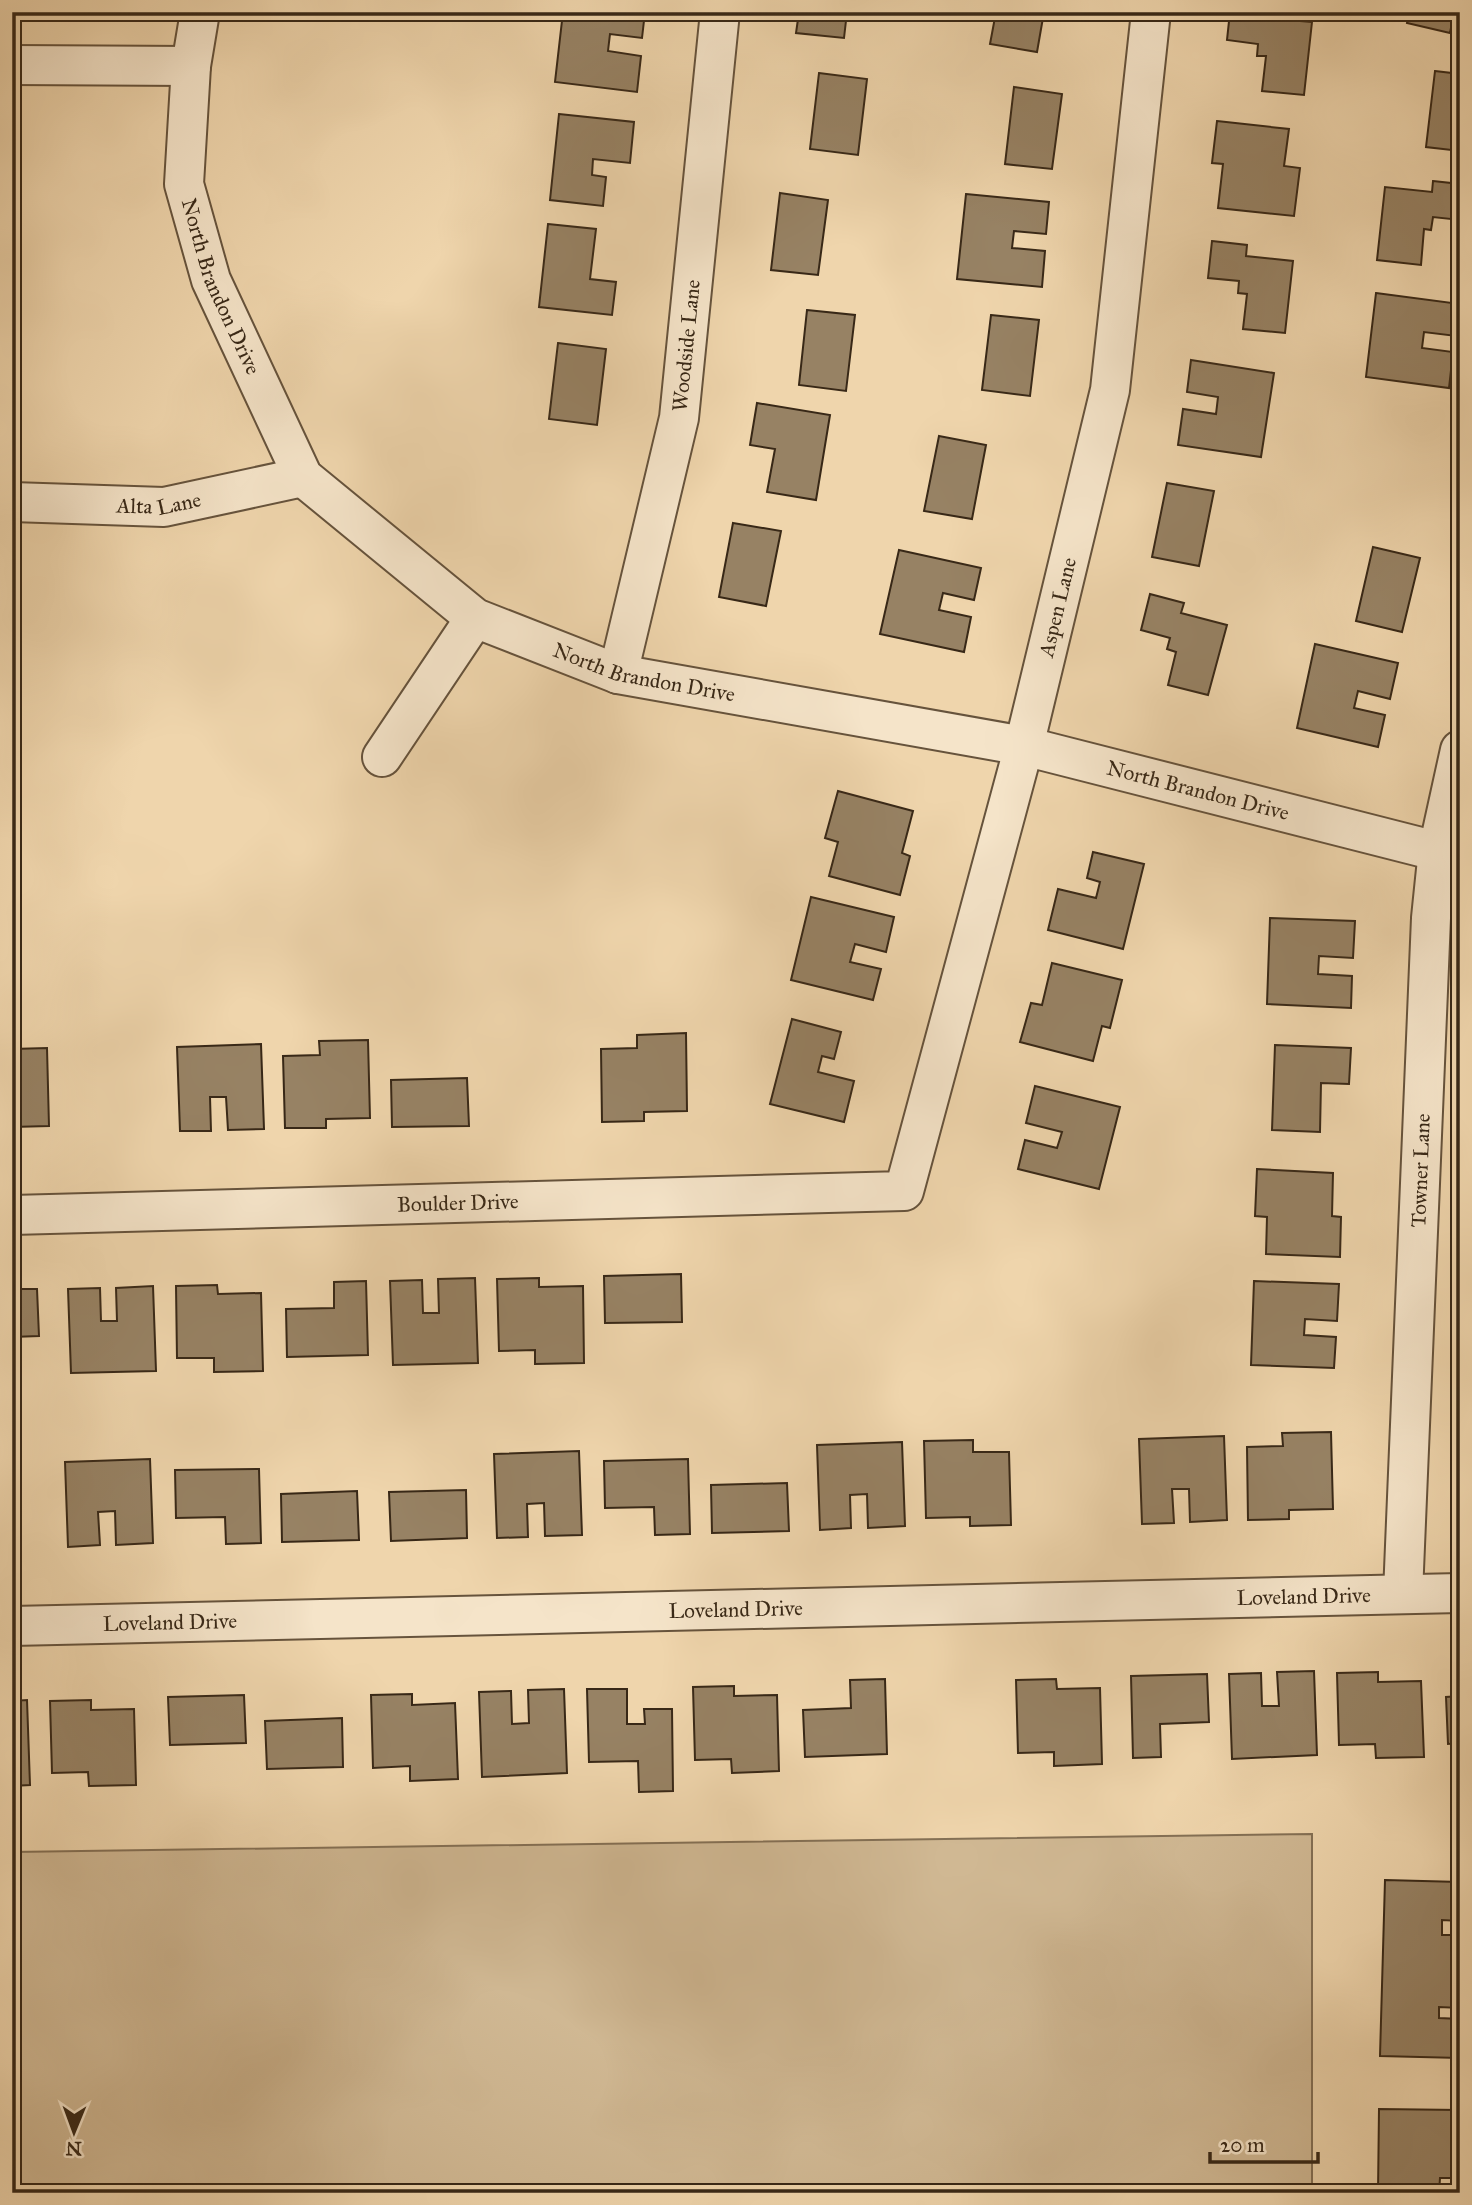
<svg xmlns="http://www.w3.org/2000/svg" width="1472" height="2205" font-family="'IM FELL Great Primer',serif">
	<style>
		.green { fill: #d0b893; stroke: #847055; stroke-width: 2 }
		.building { fill: #978264; stroke: #382817; stroke-width: 2 }
		.lines { fill: none; stroke-linecap: round; stroke-linejoin: round }
		.street-casing { stroke: #66533c; stroke-width: 42 }
		.street { stroke: #f5e4c9; stroke-width: 38 }
		.labels { text-anchor: middle; stroke-width: 6; stroke-linejoin: round; paint-order: stroke }
		.street-label { font-size: 21px; fill: #382817; stroke: #f5e4c9 }
	</style>
	<rect width="100%" height="100%" fill="#efd5ac"/>
	<filter id="stains"><feTurbulence type="fractalNoise" baseFrequency=".00286" numOctaves="4"/><feColorMatrix values="0 0 0 0 .2 0 0 0 0 .09 0 0 0 0 .02 0 0 0 .5 -.17"/></filter>
	<radialGradient id="worn" r=".72"><stop offset=".6" stop-color="#630" stop-opacity="0"/><stop offset="1" stop-color="#630" stop-opacity=".3"/></radialGradient>
	<path class="green" d="M1312 1834V2193H12V1852Z"/>
	<g class="building">
		<path d="M563 12H645L642 38 610 34 608 51 641 56 637 92 555 82Z"/>
		<path d="M799 12H847L844 38 796 33Z"/>
		<path d="M996 12H1044L1037 52 990 44Z"/>
		<path d="M1230 12H1266L1265 18 1312 22 1304 95 1262 91 1266 56H1257L1258 44 1227 40Z"/>
		<path d="M1409 12H1454L1450 33 1407 23Z"/>
		<path d="M1435 71 1460 74V151L1426 147Z"/>
		<path d="M819 73 867 79 858 155 810 149Z"/>
		<path d="M1014 87 1062 94 1052 169 1005 164Z"/>
		<path d="M559 114 634 122 630 163 593 159 592 175 606 177 603 206 550 200Z"/>
		<path d="M1217 121 1289 129 1284 166 1300 168 1294 216 1218 208 1223 164 1212 163Z"/>
		<path d="M1433 181 1460 184V220L1433 217 1431 230 1424 229 1421 265 1377 260 1385 187 1432 192Z"/>
		<path d="M780 193 828 200 818 275 771 270Z"/>
		<path d="M966 194 1049 202 1046 234 1014 231 1012 248 1045 251 1042 287 957 279Z"/>
		<path d="M548 224 596 229 590 279 616 282 612 315 539 307Z"/>
		<path d="M1212 241 1247 245 1246 256 1293 261 1285 333 1243 329 1247 294 1238 293 1239 281 1208 278Z"/>
		<path d="M1376 293 1460 304 1456 336 1424 332 1422 348 1453 352 1449 388 1366 377Z"/>
		<path d="M807 310 855 315 846 391 799 385Z"/>
		<path d="M991 315 1039 320 1030 396 982 390Z"/>
		<path d="M558 343 606 349 597 425 549 419Z"/>
		<path d="M1191 360 1274 373 1261 457 1178 445 1183 409 1216 414 1218 397 1187 392Z"/>
		<path d="M757 403 830 415 816 500 767 492 775 449 750 445Z"/>
		<path d="M939 436 986 445 972 519 924 511Z"/>
		<path d="M1167 483 1214 491 1199 566 1152 557Z"/>
		<path d="M733 523 781 531 766 606 719 597Z"/>
		<path d="M1373 547 1420 558 1402 632 1356 621Z"/>
		<path d="M899 550 981 568 974 600 943 593 939 610 971 617 964 652 880 634Z"/>
		<path d="M1150 594 1184 603 1181 613 1227 625 1208 695 1168 685 1176 652 1167 649 1170 638 1141 630Z"/>
		<path d="M1315 644 1398 663 1390 699 1358 691 1354 708 1385 715 1378 747 1297 728Z"/>
		<path d="M838 791 913 811 902 853 910 856 900 895 829 876 838 842 825 838Z"/>
		<path d="M1093 852 1144 864 1123 949 1048 930 1058 889 1096 898 1100 882 1087 878Z"/>
		<path d="M811 897 894 917 886 952 855 944 850 962 881 969 873 1000 791 980Z"/>
		<path d="M1270 918 1355 921 1353 958 1319 956 1318 974 1352 976 1351 1008 1267 1004Z"/>
		<path d="M1052 963 1122 980 1110 1028 1102 1026 1093 1061 1020 1042 1031 1003 1042 1005Z"/>
		<path d="M792 1019 841 1032 834 1059 822 1056 818 1072 854 1081 844 1122 770 1104Z"/>
		<path d="M686 1033 687 1111 644 1112V1121L602 1122 601 1049 637 1048V1035Z"/>
		<path d="M368 1040 370 1118 326 1119V1128H285L283 1056 320 1055 319 1041Z"/>
		<path d="M261 1044 264 1129 228 1130 226 1097H210L211 1131H180L177 1047Z"/>
		<path d="M1275 1045 1351 1048 1349 1084 1321 1083 1320 1132 1272 1130Z"/>
		<path d="M47 1048 49 1126 12 1127V1049Z"/>
		<path d="M467 1078 469 1126 392 1127 391 1080Z"/>
		<path d="M1035 1086 1120 1107 1099 1189 1018 1169 1025 1140 1057 1148 1062 1132 1026 1123Z"/>
		<path d="M1257 1169 1333 1173 1332 1216 1341 1217 1340 1257 1266 1254 1267 1217 1255 1216Z"/>
		<path d="M681 1274 682 1322 605 1323 604 1276Z"/>
		<path d="M475 1278 478 1363 393 1365 390 1281 422 1280 423 1313H439L438 1279Z"/>
		<path d="M539 1278V1287L583 1286 584 1363 535 1364V1350L499 1351 497 1279Z"/>
		<path d="M366 1281 368 1355 287 1357 286 1309 334 1308V1282Z"/>
		<path d="M1254 1281 1339 1284 1337 1321 1305 1319 1304 1335 1336 1337 1334 1368 1251 1365Z"/>
		<path d="M217 1285 218 1294 261 1293 263 1371 214 1372V1358H177L176 1286Z"/>
		<path d="M153 1286 156 1371 71 1373 68 1289 100 1288 101 1321H117L116 1288Z"/>
		<path d="M12 1289H37L39 1336 12 1337Z"/>
		<path d="M1331 1432 1333 1509 1289 1510V1519L1248 1520 1247 1447 1283 1446 1282 1433Z"/>
		<path d="M1224 1436 1227 1520 1190 1522 1189 1489H1172L1174 1523 1142 1524 1139 1439Z"/>
		<path d="M973 1440V1452H1009L1011 1525 970 1526V1517L926 1518 924 1441Z"/>
		<path d="M902 1442 905 1526 868 1528 867 1494 850 1495 851 1528 820 1530 817 1445Z"/>
		<path d="M579 1451 582 1535 545 1536 544 1503 527 1504 528 1537 497 1538 494 1454Z"/>
		<path d="M150 1459 153 1543 116 1545 115 1511 98 1512 100 1545 68 1547 65 1462Z"/>
		<path d="M688 1459 690 1534 655 1535 654 1507 605 1508 604 1461Z"/>
		<path d="M259 1469 261 1543 226 1544 225 1517 176 1518 175 1470Z"/>
		<path d="M787 1483 789 1531 712 1533 711 1485Z"/>
		<path d="M466 1490 467 1538 391 1541 389 1492Z"/>
		<path d="M357 1491 359 1540 282 1542 281 1494Z"/>
		<path d="M1314 1671 1317 1755 1232 1759 1229 1674 1261 1673 1262 1706H1279L1277 1672Z"/>
		<path d="M1378 1672V1682L1421 1681 1424 1757 1376 1758 1375 1744 1339 1745 1337 1673Z"/>
		<path d="M1207 1674 1209 1722 1160 1724 1161 1757 1133 1758 1131 1676Z"/>
		<path d="M885 1679 887 1754 805 1757 803 1710 851 1708 850 1680Z"/>
		<path d="M1056 1679 1057 1689 1100 1688 1102 1764 1054 1766V1752L1018 1753 1016 1680Z"/>
		<path d="M734 1686V1696L777 1695 779 1771 732 1773 731 1759 695 1760 693 1687Z"/>
		<path d="M564 1689 567 1773 482 1777 479 1692 511 1691 512 1724 529 1723 528 1690Z"/>
		<path d="M587 1689H627V1724H645L644 1709H672L673 1791 639 1792 638 1761 589 1762Z"/>
		<path d="M412 1694V1705L455 1703 458 1779 410 1781V1766L373 1768 371 1695Z"/>
		<path d="M244 1695 246 1743 170 1745 168 1697Z"/>
		<path d="M1460 1696V1743L1448 1744 1446 1697Z"/>
		<path d="M27 1700 30 1785 12 1786V1701Z"/>
		<path d="M91 1700V1710L134 1709 136 1785 89 1786 88 1772 52 1773 50 1701Z"/>
		<path d="M342 1718 343 1767 267 1769 265 1721Z"/>
		<path d="M1385 1880 1460 1882V1921L1442 1920V1935H1460V2008L1439 2007V2018L1460 2019V2058L1380 2056Z"/>
		<path d="M1379 2109 1460 2110V2178H1440L1439 2193H1378Z"/>
	</g>
	<g class="lines">
		<defs>
			<g id="street">
				<path id="s1" d="M200 12 191 66 184 184 211 280 303 477 475 618 618 674 1024 746 1460 857"/>
				<path d="M12 65 191 66"/>
				<path id="s2" d="M12 502 164 507 303 477"/>
				<path id="s3" d="M618 674 679 418 720 12"/>
				<path d="M382 757 475 618"/>
				<path id="s4" d="M12 1215 904 1191 1024 746 1110 390 1151 12"/>
				<path id="s5" d="M1403 1594 1431 918 1438 850 1460 750"/>
				<path id="s6" d="M12 1626 1460 1593"/>
			</g>
		</defs>
		<use href="#street" class="street-casing"/>
		<use href="#street" class="street"/>
	</g>
	<g class="labels">
		<g class="street-label">
			<text dy="7" stroke="none"><textPath href="#s1" startOffset="282">North Brandon Drive</textPath></text>
			<text dy="7" stroke="none"><textPath href="#s3" startOffset="336">Woodside Lane</textPath></text>
			<text dy="7" stroke="none"><textPath href="#s2" startOffset="147">Alta Lane</textPath></text>
			<text dy="7" stroke="none"><textPath href="#s4" startOffset="1496">Aspen Lane</textPath></text>
			<text dy="7" stroke="none"><textPath href="#s1" startOffset="891">North Brandon Drive</textPath></text>
			<text dy="7" stroke="none"><textPath href="#s1" startOffset="1458">North Brandon Drive</textPath></text>
			<text dy="7" stroke="none"><textPath href="#s5" startOffset="424">Towner Lane</textPath></text>
			<text dy="7" stroke="none"><textPath href="#s4" startOffset="446">Boulder Drive</textPath></text>
			<text dy="7" stroke="none"><textPath href="#s6" startOffset="1292">Loveland Drive</textPath></text>
			<text dy="7" stroke="none"><textPath href="#s6" startOffset="724">Loveland Drive</textPath></text>
			<text dy="7" stroke="none"><textPath href="#s6" startOffset="158">Loveland Drive</textPath></text>
		</g>
	</g>
	<rect width="1472" height="2205" fill="none" stroke="#efd5ac" stroke-width="42"/>
	<rect x="14" y="14" width="1444" height="2177" fill="none" stroke="#382817" stroke-width="3.5"/>
	<rect x="21" y="21" width="1430" height="2163" fill="none" stroke="#382817" stroke-width="2"/>
	<g transform="translate(74 2132) rotate(181)" stroke="#f5e4c9" stroke-width="5" paint-order="stroke">
	<path d="M0-5L12 26L0 18L-12 26Z" fill="#382817"/>
	<text y="-10" font-size="19" font-weight="bold" text-anchor="middle" fill="#382817">N</text>
	</g>
	<path d="M1210 2152v10h108v-10" fill="none" stroke="#382817" stroke-width="3.5"/>
	<text x="1220" y="2152" font-size="21" fill="#382817" stroke="#f5e4c9" stroke-width="5" paint-order="stroke">20 m</text>
	<rect width="100%" height="100%" filter="url(#stains)"/>
	<rect width="100%" height="100%" fill="url(#worn)"/>
</svg>
